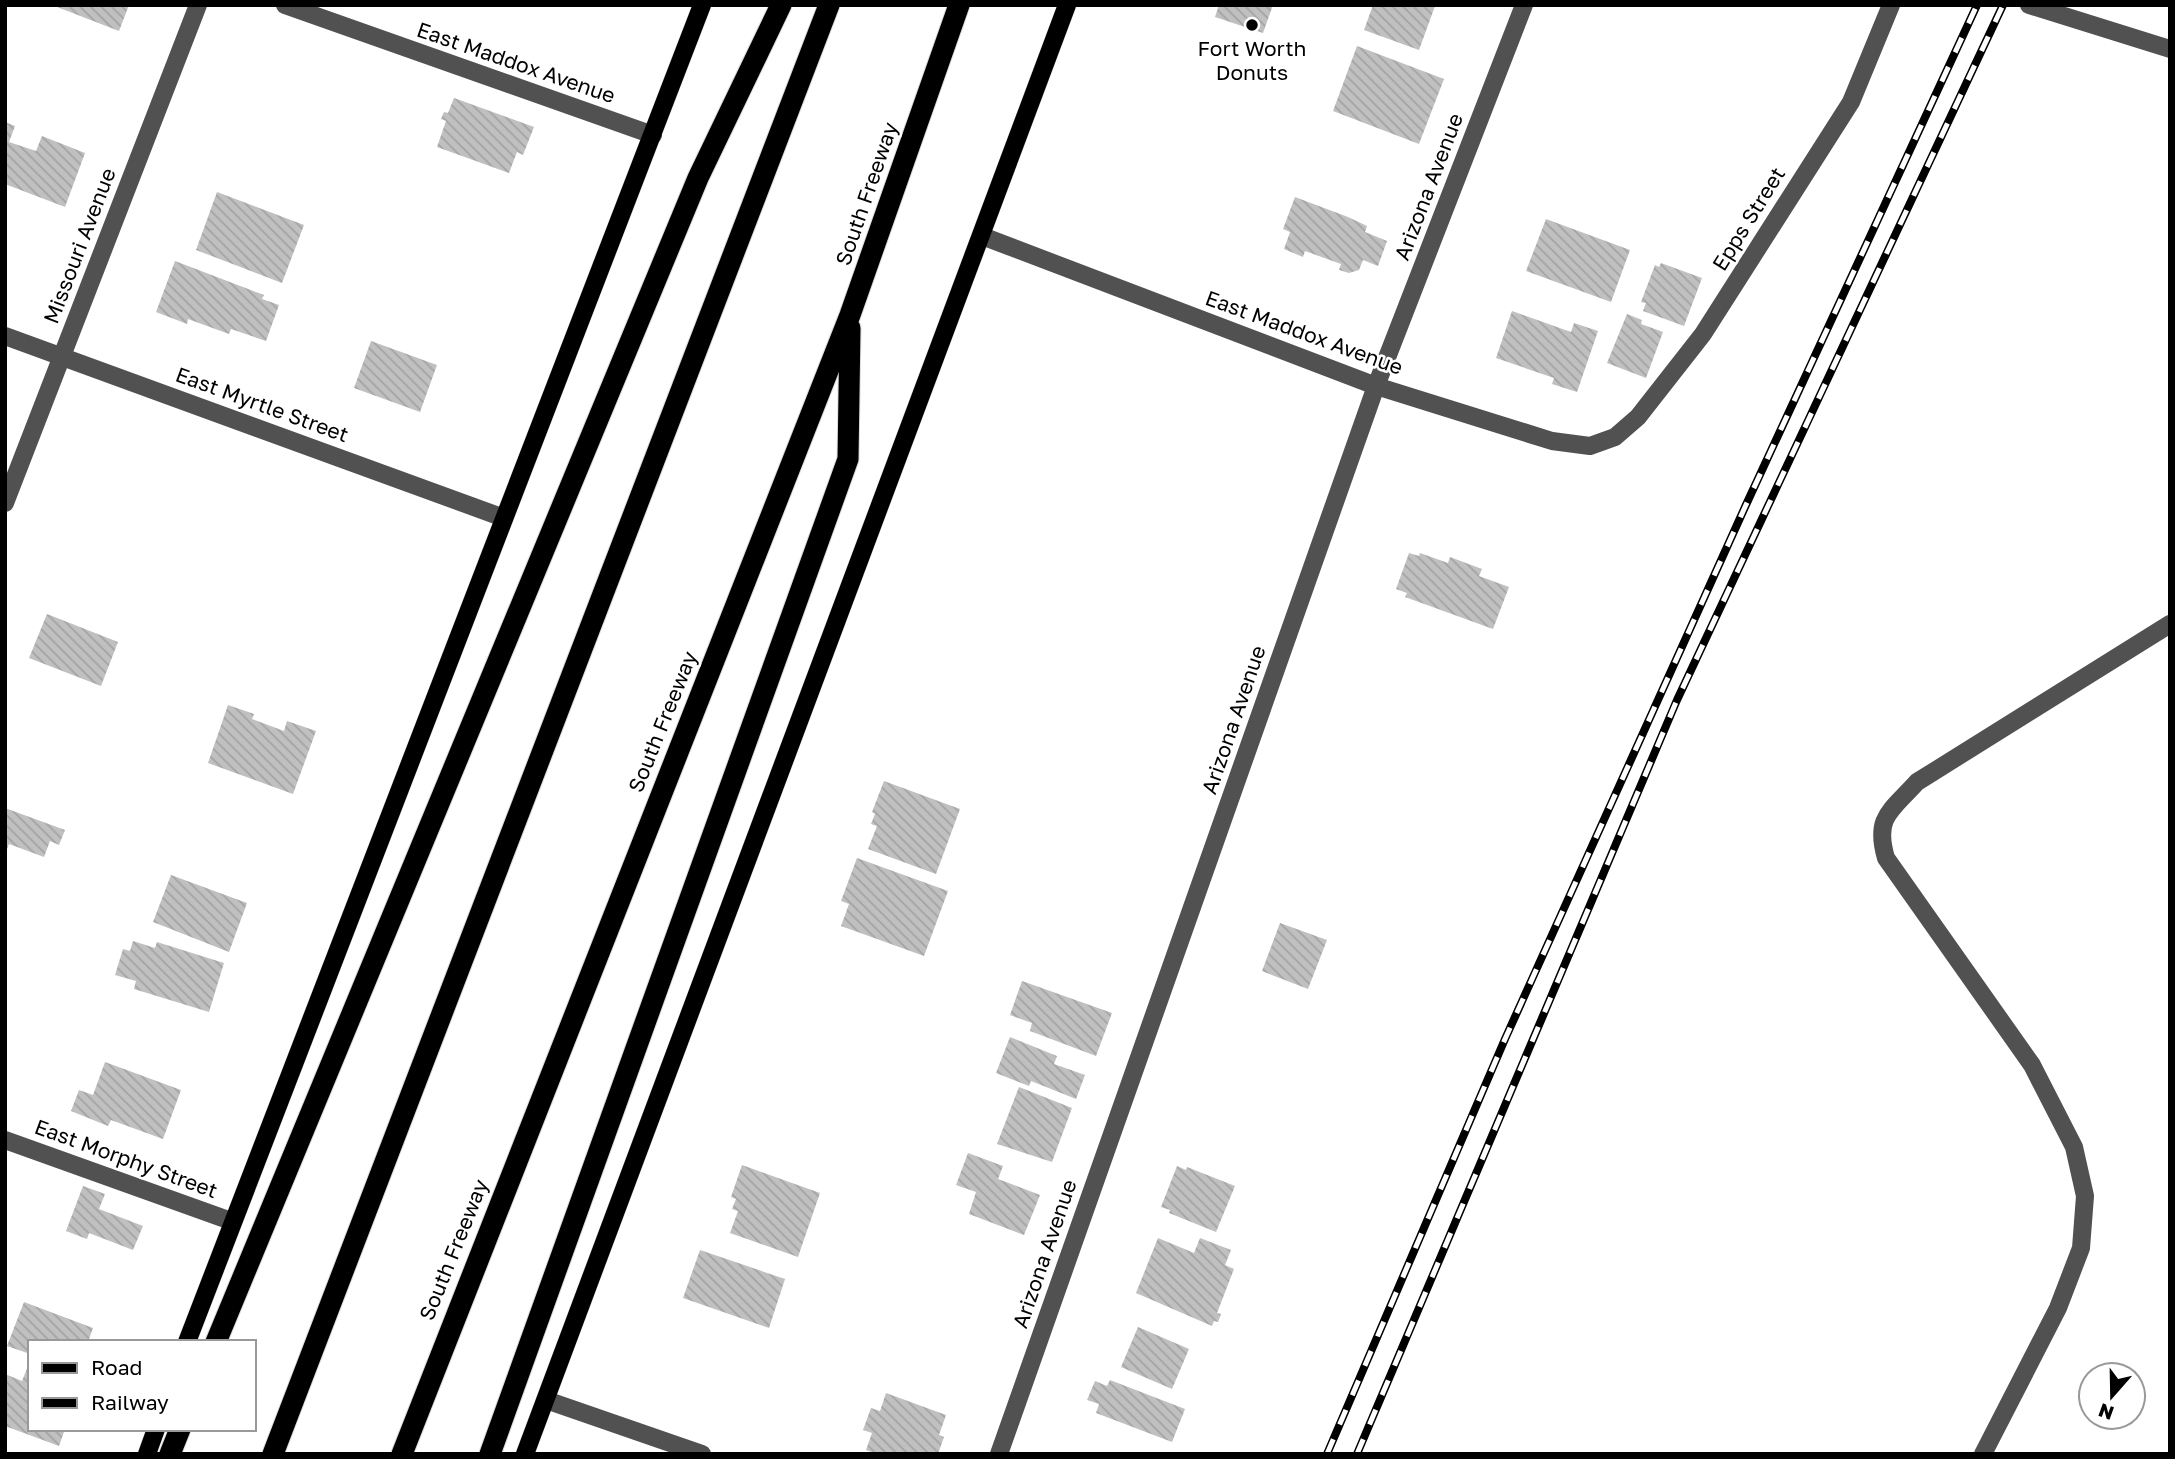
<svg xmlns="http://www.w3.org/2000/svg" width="2175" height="1459" font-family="'Golos Text',sans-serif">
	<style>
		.building { fill: url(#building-back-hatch) }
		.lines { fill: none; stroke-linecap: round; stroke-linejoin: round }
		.major-casing { stroke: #dbdbdb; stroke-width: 19 }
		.highway-casing { stroke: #dbdbdb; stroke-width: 23 }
		.minor { stroke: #515151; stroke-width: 18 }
		.major { stroke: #000; stroke-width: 18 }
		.highway { stroke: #000; stroke-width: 21 }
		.rail-casing { stroke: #000; stroke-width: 8 }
		.rail { stroke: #fff; stroke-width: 5; stroke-dasharray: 16; stroke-linecap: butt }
		.poi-dot { fill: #000; stroke: #fff; stroke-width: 2.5 }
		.labels { text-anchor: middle; stroke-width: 5; stroke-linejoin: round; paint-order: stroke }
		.poi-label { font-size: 21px; fill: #000; stroke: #fff }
		.street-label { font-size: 21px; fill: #000; stroke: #fff }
	</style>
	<defs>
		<pattern id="building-back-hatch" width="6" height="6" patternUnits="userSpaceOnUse" patternTransform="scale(1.75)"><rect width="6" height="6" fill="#c0c0c0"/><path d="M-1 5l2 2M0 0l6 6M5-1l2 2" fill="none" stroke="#a3a3a3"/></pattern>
	</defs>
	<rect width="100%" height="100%" fill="#fff"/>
	<g class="building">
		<path d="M52 5H129L119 31Z"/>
		<path d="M1219 5H1273L1263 33 1215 17Z"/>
		<path d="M1373 5 1435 6 1419 50 1364 30Z"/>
		<path d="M1357 46 1444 79 1419 144 1333 111Z"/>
		<path d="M454 98 534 127 523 155 517 152 509 173 437 147 446 121 441 119 444 112 448 113Z"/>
		<path d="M5 122 15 126 9 142 36 151 42 136 85 153 65 207 5 184Z"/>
		<path d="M217 192 304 225 282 283 196 250Z"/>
		<path d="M1295 197 1348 217 1367 226 1365 232 1387 241 1378 266 1363 260 1359 270 1349 273 1339 270 1341 264 1305 251 1303 257 1284 249 1290 232 1283 229Z"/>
		<path d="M1546 219 1630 250 1611 302 1526 271Z"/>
		<path d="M175 261 264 295 262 299 279 305 266 341 231 329 229 334 188 319 187 324 156 312Z"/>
		<path d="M1661 263 1702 278 1684 326 1643 311 1646 303 1641 302 1655 265 1659 267Z"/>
		<path d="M1512 311 1571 332 1574 323 1598 331 1577 392 1552 384 1554 378 1496 358Z"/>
		<path d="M1627 314 1642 320 1641 324 1663 332 1646 378 1607 363Z"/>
		<path d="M371 341 437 365 420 412 354 388Z"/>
		<path d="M1409 553 1419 556 1420 553 1448 563 1450 557 1482 569 1479 576 1509 587 1493 629 1405 597 1407 593 1396 589Z"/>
		<path d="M47 614 118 642 101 686 29 658Z"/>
		<path d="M228 705 254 714 252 719 284 731 287 721 316 731 293 794 208 763Z"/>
		<path d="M884 781 960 809 936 874 868 849 877 826 871 824 875 814 872 812Z"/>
		<path d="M5 808 65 830 59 845 50 841 44 857 9 844 5 854Z"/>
		<path d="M857 858 948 891 924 956 841 926 849 904 841 901Z"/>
		<path d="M171 875 247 903 229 952 153 922Z"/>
		<path d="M1280 923 1327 940 1308 989 1262 971Z"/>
		<path d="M133 941 155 948 157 942 224 963 209 1012 134 989 136 981 115 975 123 949 130 951Z"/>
		<path d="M1022 981 1112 1013 1096 1056 1030 1031 1032 1023 1010 1015Z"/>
		<path d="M1010 1037 1057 1056 1054 1064 1085 1075 1076 1099 1031 1081 1029 1086 996 1073Z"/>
		<path d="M105 1062 181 1090 163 1139 111 1120 108 1126 71 1111 79 1090 93 1095Z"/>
		<path d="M1019 1087 1072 1108 1052 1162 997 1144Z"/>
		<path d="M968 1153 1003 1166 998 1179 1040 1195 1024 1235 969 1214 976 1192 956 1185Z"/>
		<path d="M742 1165 820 1193 798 1257 730 1233 738 1211 732 1209 736 1199 731 1197Z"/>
		<path d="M1177 1166 1186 1170 1187 1167 1235 1186 1216 1232 1169 1213 1170 1210 1161 1207Z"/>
		<path d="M83 1186 105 1194 99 1209 143 1226 133 1250 89 1233 87 1239 66 1231Z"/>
		<path d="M1158 1238 1194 1253 1200 1238 1231 1250 1225 1265 1234 1269 1217 1313 1221 1314 1218 1322 1214 1321 1212 1326 1136 1293Z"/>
		<path d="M700 1250 785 1279 769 1328 683 1298Z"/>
		<path d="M24 1302 93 1328 88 1342H30V1354L7 1346Z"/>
		<path d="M1138 1327 1189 1349 1172 1389 1121 1367Z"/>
		<path d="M30 1361V1429H65L59 1446 5 1426V1374L22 1381Z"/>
		<path d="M1110 1380 1185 1409 1172 1442 1096 1413 1099 1404 1087 1400 1095 1381 1107 1386Z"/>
		<path d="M886 1393 946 1415 939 1435 944 1437 938 1454H876L866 1450 872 1433 863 1430 871 1408 880 1411Z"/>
	</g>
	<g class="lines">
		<defs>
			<g id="major">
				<path d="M187 1342 702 5"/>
				<path d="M147 1454 156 1429"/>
				<path d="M525 1454 1067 5"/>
			</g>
			<g id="highway">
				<path d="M216 1342 698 178 781 5"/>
				<path d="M170 1454 180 1429"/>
				<path d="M273 1454 829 5"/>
				<path d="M402 1454 850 315 959 5"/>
				<path d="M490 1454 848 459 850 328"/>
			</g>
		</defs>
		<use href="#major" class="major-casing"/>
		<use href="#highway" class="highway-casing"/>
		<g class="minor">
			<path d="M285 5 653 135"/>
			<path d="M2029 5 2170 49"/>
			<path d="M982 236 1376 386 1552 441 1590 446 1615 437 1638 417 1703 334 1851 102 1891 5"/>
			<path d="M5 336 504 518"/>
			<path d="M5 503 198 5"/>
			<path d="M5 1140 231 1221"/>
			<path d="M546 1400 702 1454"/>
			<path d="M999 1454 1376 386 1524 5"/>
			<path d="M1983 1454 2058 1308 2081 1248 2085 1196 2074 1147 2032 1065 1886 858C1874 817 1891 811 1917 782L2170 624"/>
		</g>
		<use href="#major" class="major"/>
		<use href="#highway" class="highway"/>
		<defs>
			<g id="rail">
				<path d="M1327 1454 1505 1039 1745 507 1977 5"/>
				<path d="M1357 1454 1677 700 2003 5"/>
			</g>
		</defs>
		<use href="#rail" class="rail-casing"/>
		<use href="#rail" class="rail"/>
	</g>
	<circle class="poi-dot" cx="1252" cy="25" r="7"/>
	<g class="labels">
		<g class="poi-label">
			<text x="1252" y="56">Fort Worth<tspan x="1252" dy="24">Donuts</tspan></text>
		</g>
		<g class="street-label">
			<text transform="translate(516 63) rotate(19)" y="7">East Maddox Avenue</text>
			<text transform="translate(1429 187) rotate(-69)" y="7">Arizona Avenue</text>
			<text transform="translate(867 194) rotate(-71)" y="7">South Freeway</text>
			<text transform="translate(1749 219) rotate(-58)" y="7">Epps Street</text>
			<text transform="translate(80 246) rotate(-69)" y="7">Missouri Avenue</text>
			<text transform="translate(1304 333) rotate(20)" y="7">East Maddox Avenue</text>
			<text transform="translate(262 405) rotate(20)" y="7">East Myrtle Street</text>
			<text transform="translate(1234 720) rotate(-71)" y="7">Arizona Avenue</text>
			<text transform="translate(663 722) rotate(-68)" y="7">South Freeway</text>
			<text transform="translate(126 1159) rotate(20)" y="7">East Morphy Street</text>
			<text transform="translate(454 1250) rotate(-68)" y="7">South Freeway</text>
			<text transform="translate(1045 1254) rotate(-71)" y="7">Arizona Avenue</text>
		</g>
	</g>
	<rect width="2175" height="1459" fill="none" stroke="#000000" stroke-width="14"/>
	<rect x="28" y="1340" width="228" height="91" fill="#ffffff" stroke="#999999" stroke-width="2"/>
	<rect x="42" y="1363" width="35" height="10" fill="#000000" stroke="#999999" stroke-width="2"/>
	<text x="91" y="1375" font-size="21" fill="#000000">Road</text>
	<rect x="42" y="1398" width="35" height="10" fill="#000000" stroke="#999999" stroke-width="2"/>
	<text x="91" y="1410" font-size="21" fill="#000000">Railway</text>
	<g transform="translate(2112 1396) rotate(200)"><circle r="33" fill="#ffffff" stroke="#999999" stroke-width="2"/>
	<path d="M0-5L12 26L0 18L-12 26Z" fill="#000000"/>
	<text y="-10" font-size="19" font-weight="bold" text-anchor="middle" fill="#000000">N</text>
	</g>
</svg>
